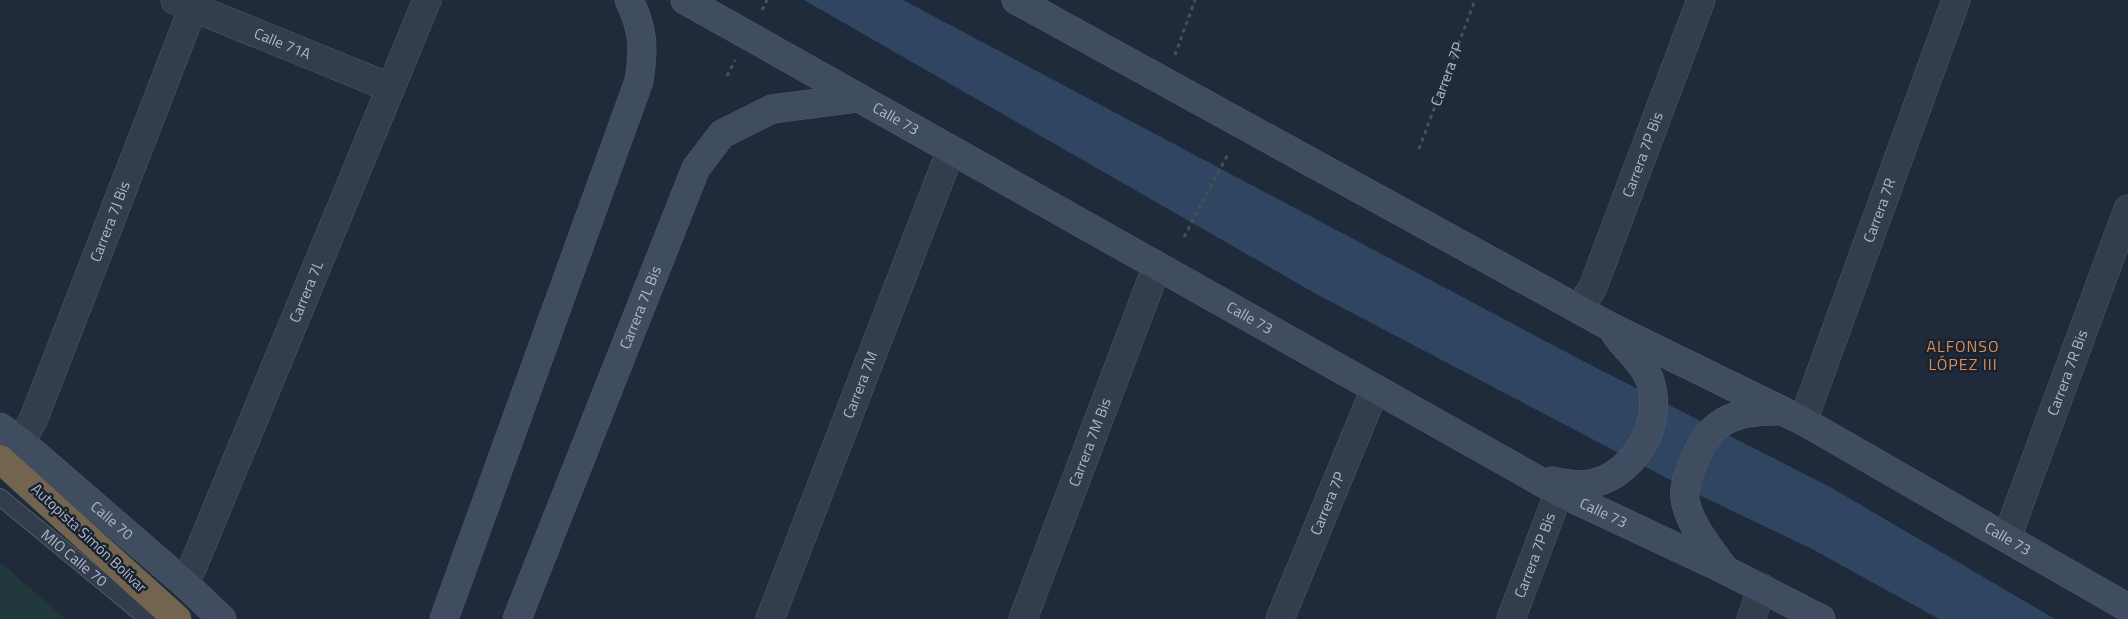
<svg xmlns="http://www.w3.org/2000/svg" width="2128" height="619" font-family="'Titillium Web',sans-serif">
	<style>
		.green { fill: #21393c }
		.water { fill: #2f4562 }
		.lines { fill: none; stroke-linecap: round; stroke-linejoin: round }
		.lane-casing { stroke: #505b69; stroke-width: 18 }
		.street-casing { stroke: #505b69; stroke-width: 29 }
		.secondary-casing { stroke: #505b69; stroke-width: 29 }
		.highway-casing { stroke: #3d4856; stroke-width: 29 }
		.path { stroke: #3c5556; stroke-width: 3; stroke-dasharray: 4 4; stroke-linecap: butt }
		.lane { stroke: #333d4b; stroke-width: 16 }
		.street { stroke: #333d4b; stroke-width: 28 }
		.secondary { stroke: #404c5f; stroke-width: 28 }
		.highway { stroke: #72644f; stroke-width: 28 }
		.labels { text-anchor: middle; stroke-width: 5; stroke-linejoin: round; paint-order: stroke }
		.street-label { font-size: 15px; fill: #adb8c8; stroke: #182230 }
		.neighbourhood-label { font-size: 16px; letter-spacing: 1px; fill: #dd8d53; stroke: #182230 }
	</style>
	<rect width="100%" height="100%" fill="#1f2b3b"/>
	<path class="green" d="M0 562 65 619H0Z"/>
	<path class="water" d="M804 0H903L1583 361 1832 488 2055 619H1939L1812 549 1699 495 1318 295Z"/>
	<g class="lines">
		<defs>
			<g id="lane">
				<path id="s2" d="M0 497 148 619"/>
			</g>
			<g id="street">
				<path id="s3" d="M175 0 391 88"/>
				<path id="s4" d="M1580 308 1593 287 1701 0"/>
				<path id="s5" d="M1803 421 1956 0"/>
				<path id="s6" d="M21 442 34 418 196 0"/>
				<path id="s7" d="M2007 537 2128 209"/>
				<path id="s8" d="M184 583 193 566 427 0"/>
				<path id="s9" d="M770 619 951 150"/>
				<path id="s10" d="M1023 619 1157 266"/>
				<path id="s11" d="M1280 619 1375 389"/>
				<path id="s12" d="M1511 619 1559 492"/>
				<path d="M1751 619 1762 588"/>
			</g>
			<g id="secondary">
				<path id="s13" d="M685 0 1559 492 1725 570 1821 619"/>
				<path id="s14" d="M1016 0 1609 326 1803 421 2128 608"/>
				<path id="s15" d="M0 427 21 442 184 583 222 619"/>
				<path d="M1552 481C1565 484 1580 487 1594 483 1634 473 1663 425 1651 384 1645 363 1628 352 1616 335"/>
				<path d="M1724 569C1710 548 1689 525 1685 499 1683 488 1688 476 1692 466 1708 421 1733 410 1780 411"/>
				<path d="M444 619 639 81C644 48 644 31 629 0"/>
				<path id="s16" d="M517 619 696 168 722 134 772 109 857 98"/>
			</g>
			<path id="highway" d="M0 459 177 619"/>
		</defs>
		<use href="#lane" class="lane-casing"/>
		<use href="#street" class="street-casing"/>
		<use href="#secondary" class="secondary-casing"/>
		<use href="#highway" class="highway-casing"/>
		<g class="path">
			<path d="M762 10 767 0"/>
			<path d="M1175 55 1195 0"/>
			<path d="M727 76 735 60"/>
			<path id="s1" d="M1419 149 1475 0"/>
			<path d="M1184 237 1228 154"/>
		</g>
		<use href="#lane" class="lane"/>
		<use href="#street" class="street"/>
		<use href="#secondary" class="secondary"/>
		<use href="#highway" class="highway"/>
	</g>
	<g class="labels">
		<g class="street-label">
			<text dy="5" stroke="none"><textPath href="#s3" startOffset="116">Calle 71A</textPath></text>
			<text dy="5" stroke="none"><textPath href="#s1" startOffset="80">Carrera 7P</textPath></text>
			<text dy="5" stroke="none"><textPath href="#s13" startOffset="242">Calle 73</textPath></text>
			<text dy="5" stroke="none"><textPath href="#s4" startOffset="166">Carrera 7P Bis</textPath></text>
			<text dy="5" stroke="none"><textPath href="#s5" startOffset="224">Carrera 7R</textPath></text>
			<text dy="5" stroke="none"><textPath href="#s6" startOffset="238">Carrera 7J Bis</textPath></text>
			<text dy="5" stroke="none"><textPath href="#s8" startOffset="316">Carrera 7L</textPath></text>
			<text dy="5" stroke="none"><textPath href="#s16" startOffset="335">Carrera 7L Bis</textPath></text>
			<text dy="5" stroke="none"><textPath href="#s13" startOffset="648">Calle 73</textPath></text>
			<text dy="5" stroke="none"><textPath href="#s7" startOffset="175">Carrera 7R Bis</textPath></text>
			<text dy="5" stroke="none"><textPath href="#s9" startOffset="251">Carrera 7M</textPath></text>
			<text dy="5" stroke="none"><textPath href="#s10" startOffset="189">Carrera 7M Bis</textPath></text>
			<text dy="5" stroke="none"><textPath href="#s11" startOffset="125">Carrera 7P</textPath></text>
			<text dy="5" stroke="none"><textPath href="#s13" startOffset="1052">Calle 73</textPath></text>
			<text dy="5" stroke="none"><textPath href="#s15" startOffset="146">Calle 70</textPath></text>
			<text dy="5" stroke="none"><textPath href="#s14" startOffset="1129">Calle 73</textPath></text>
			<text transform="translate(89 538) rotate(43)" y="5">Autopista Simón Bolívar</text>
			<text dy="5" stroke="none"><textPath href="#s12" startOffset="68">Carrera 7P Bis</textPath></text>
			<text dy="5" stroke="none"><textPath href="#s2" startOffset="96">MIO Calle 70</textPath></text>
		</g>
		<g class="neighbourhood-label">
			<text x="1963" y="352">ALFONSO<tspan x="1963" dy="18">LÓPEZ III</tspan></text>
		</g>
	</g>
</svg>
